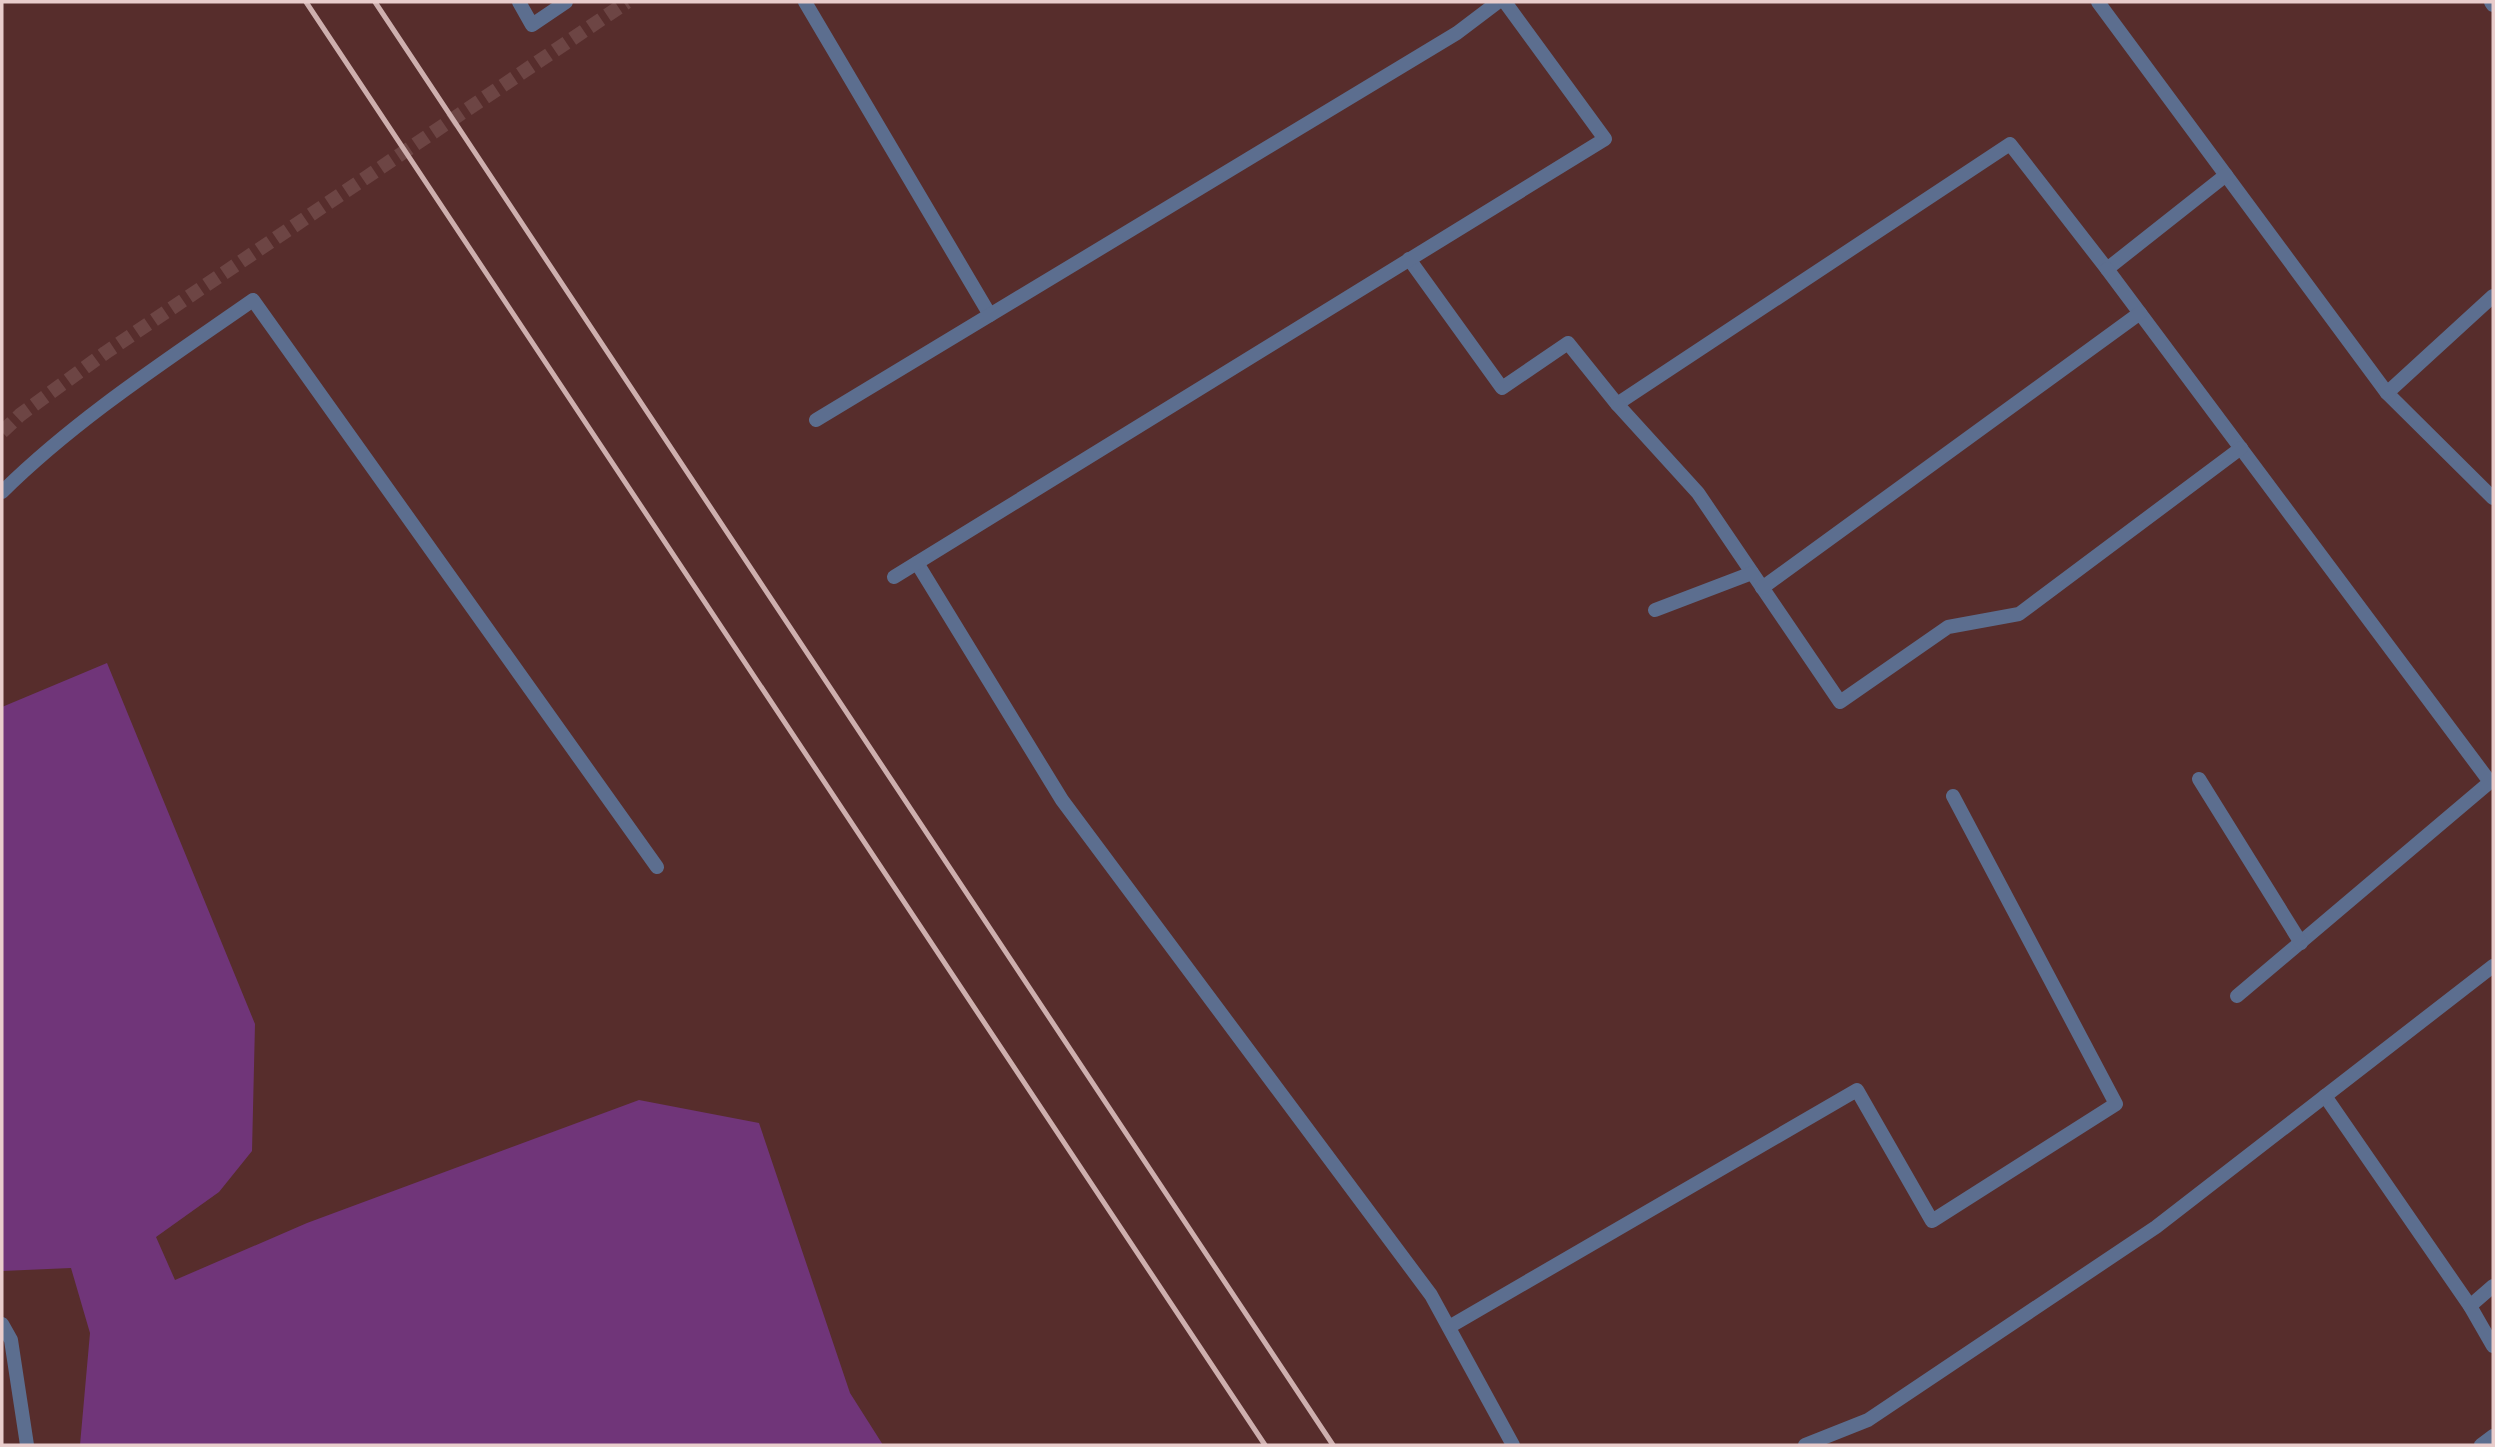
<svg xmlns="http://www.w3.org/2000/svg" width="2495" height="1447" font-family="Cabin,sans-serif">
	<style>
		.water { fill: #703579 }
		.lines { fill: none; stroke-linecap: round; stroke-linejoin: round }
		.tertiary-tunnel { stroke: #6d4544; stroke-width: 14; stroke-dasharray: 14 7; stroke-linecap: butt }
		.minor { stroke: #5c6e8f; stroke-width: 14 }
		.tertiary { stroke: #5c6e8f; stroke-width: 14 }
		.rail { stroke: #ceafae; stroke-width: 5 }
	</style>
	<rect width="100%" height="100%" fill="#572d2c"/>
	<path class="water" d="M107 663 255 1024 252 1151 219 1192 156 1237 175 1280 307 1223 639 1100 759 1123 850 1393 883 1445H80L90 1333 71 1268 2 1271V707Z"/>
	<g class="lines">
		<path class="tertiary-tunnel" d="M2 432 20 415 105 353 627 2"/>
		<g class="minor">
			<path d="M805 2 990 315"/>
			<path d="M2098 2 2387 393 2493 498"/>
			<path d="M2491 2 2493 5"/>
			<path d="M1409 259 1502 388 1568 343 1617 404 2010 144 2107 269 2226 175"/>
			<path d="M2107 269 2490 782 2237 996"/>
			<path d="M2387 393 2493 296"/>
			<path d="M1617 404 1698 493 1840 702 1948 627 2019 614 2241 448"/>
			<path d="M816 420 1457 33 1498 2"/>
			<path d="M2 492C77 418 167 360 253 300L657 867"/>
			<path d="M917 563 1062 800 1431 1295 1513 1445"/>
			<path d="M894 577 1605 139 1505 2"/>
			<path d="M1762 588 2140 313"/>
			<path d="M1655 610 1752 573"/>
			<path d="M2199 779 2301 943"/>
			<path d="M2325 1096 2470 1306"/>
			<path d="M2493 1286 2470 1306 2493 1346"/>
			<path d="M2 1324 11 1340 27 1445"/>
			<path d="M1449 1327 1857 1090 1932 1221 2116 1104 1953 796"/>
			<path d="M1805 1445 1868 1420 2156 1227 2493 966"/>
			<path d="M2481 1445 2493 1436"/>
		</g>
		<path class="tertiary" d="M519 2 532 25 566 2"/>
		<g class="rail">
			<path d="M306 2 1265 1445"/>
			<path d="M375 2 1333 1445"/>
		</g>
	</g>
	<rect width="2495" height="1447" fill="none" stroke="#e9cdcc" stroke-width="7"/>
</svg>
